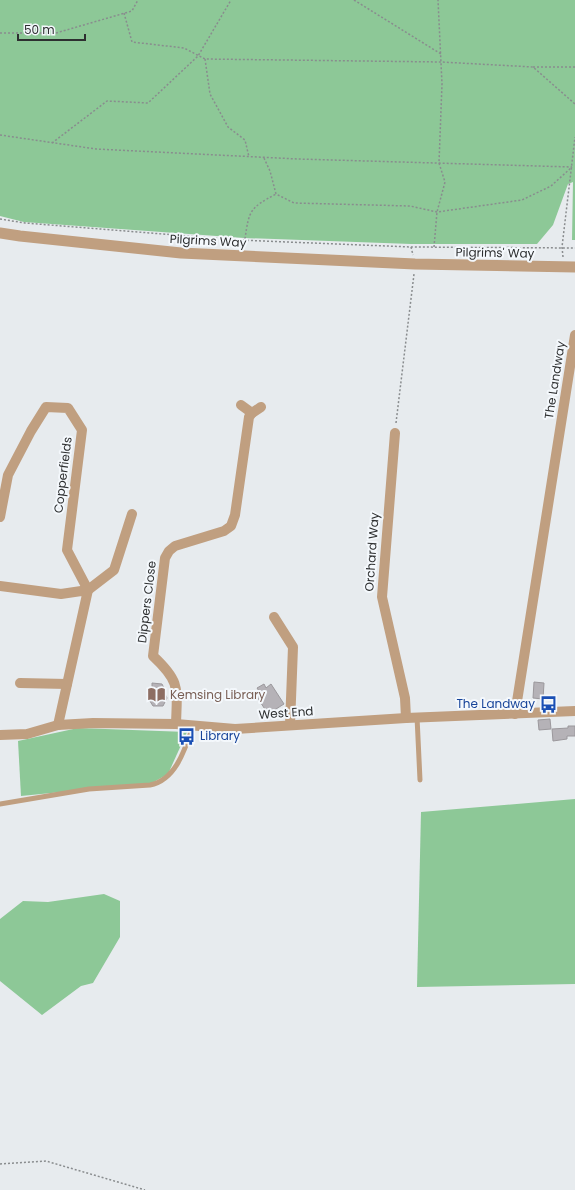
<svg xmlns="http://www.w3.org/2000/svg" width="575" height="1190" font-family="Poppins,sans-serif">
	<style>
		.green { fill: #8dc897 }
		.building { fill: #b5b2b7; stroke: #9b989c }
		.lines { fill: none; stroke-linecap: round; stroke-linejoin: round }
		.path { stroke: #898c8e; stroke-width: 1.5; stroke-dasharray: 2 2; stroke-linecap: butt }
		.service { stroke: #c09f80; stroke-width: 5 }
		.minor { stroke: #c09f80; stroke-width: 10 }
		.tertiary { stroke: #c09f80; stroke-width: 11 }
		.labels { text-anchor: middle; stroke-width: 4; stroke-linejoin: round; paint-order: stroke }
		.street-label { font-size: 12px; fill: #2d2f30; stroke: #f4f8fc }
		.education-label { font-size: 12px; fill: #785e54; stroke: #f4f8fc; text-anchor: start }
		.transit-label { font-size: 12px; fill: #164399; stroke: #f4f8fc; text-anchor: end }
	</style>
	<rect width="100%" height="100%" fill="#e7ebee"/>
	<g class="green">
		<path d="M0 0H575V240H572L573 182 568 184 553 225 537 244H411L244 238 24 222 0 216Z"/>
		<path d="M78 728 187 732 168 774 152 783 21 796 18 741Z"/>
		<path d="M575 799V984L417 987 421 812Z"/>
		<path d="M104 894 120 901V937L93 983 81 986 42 1015 0 981V919L23 901 48 902Z"/>
	</g>
	<g class="building">
		<path d="M534 682 544 683 543 699 533 698Z"/>
		<path d="M152 683 162 684 165 690 164 692 167 698 163 706H153L148 698 152 689Z"/>
		<path d="M264 684 266 688 271 684 284 704 268 714 257 697 261 694 257 688Z"/>
		<path d="M550 719 551 729 539 730 538 720Z"/>
		<path d="M568 726H575V736H567V739L553 741 552 729 568 728Z"/>
	</g>
	<g class="lines">
		<g class="path">
			<path d="M354 0 441 54"/>
			<path d="M124 13 132 42 184 48 205 59 441 62 533 67 575 104"/>
			<path d="M0 33H56L132 11 138 0"/>
			<path d="M205 59 210 94 228 127 245 140 249 157"/>
			<path d="M533 67H575"/>
			<path d="M0 135 96 149 298 159 572 167"/>
			<path d="M52 143 107 101 148 103 198 56 231 0"/>
			<path d="M264 158 270 171 276 194 294 203 410 206 437 212 522 200 551 186 572 167"/>
			<path d="M0 219 25 223 238 240 411 247 575 248"/>
			<path d="M245 239C249 210 250 208 276 194"/>
			<path d="M411 247 413 255"/>
			<path d="M434 247 437 212 445 182 439 163 442 84 438 0"/>
			<path d="M563 257 562 247 575 137"/>
			<path d="M396 423 414 274"/>
			<path d="M0 1164 46 1161 145 1190"/>
		</g>
		<g class="service">
			<path d="M417 717 420 780"/>
			<path d="M0 804 89 789 150 785C176 780 185 749 193 726"/>
		</g>
		<g class="minor">
			<path d="M241 405 252 413"/>
			<path d="M395 433 382 597 405 698 406 718"/>
			<path d="M0 517 8 475 31 431 46 407 68 408 82 430 67 550 88 590 114 570 132 514"/>
			<path d="M0 586 61 594 88 590 58 725"/>
			<path d="M274 617 293 647 290 725"/>
			<path d="M20 683 67 684"/>
			<path d="M515 714 575 335"/>
			<path d="M176 724C177 689 181 682 153 656L165 558 169 551 175 546 224 531 231 526 235 515 249 417 252 413 261 407"/>
			<path d="M0 735 27 734 58 725 93 723 176 724 235 729 406 718 575 711"/>
		</g>
		<path class="tertiary" d="M0 233 20 236 181 253 415 264 575 267"/>
	</g>
	<defs>
		<symbol id="library-bare" viewBox="-9 -9 18 18"><path d="M-6-4Q-3-5.5-.7-3.5V5Q-3 3-6 4ZM6-4Q3-5.5 .7-3.5V5Q3 3 6 4Z" fill="#8d6e63" stroke="#f4f8fc" stroke-width="2.5" paint-order="stroke"/></symbol>
		<symbol id="bus-bare" viewBox="-9 -9 18 18"><path d="M-5-6H5V4H4V6H2V4H-2V6H-4V4H-5ZM-3.5-4V0h7V-4ZM-3.5 1.2v1.5H-2V1.2ZM2 1.2v1.5H3.5V1.2Z" fill="#1a4fb4" stroke="#f4f8fc" stroke-width="2.5" paint-order="stroke"/></symbol>
	</defs>
	<g fill-rule="evenodd">
		<use href="#library-bare" x="144" y="682" width="25" height="25"/>
		<use href="#bus-bare" x="536" y="692" width="25" height="25"/>
		<use href="#bus-bare" x="174" y="724" width="25" height="25"/>
	</g>
	<g class="labels">
		<g class="street-label">
			<text transform="translate(208 241) rotate(3)" y="4">Pilgrims Way</text>
			<text transform="translate(495 253) rotate(1)" y="4">Pilgrims' Way</text>
			<text transform="translate(555 380) rotate(-81)" y="4">The Landway</text>
			<text transform="translate(63 475) rotate(-83)" y="4">Copperfields</text>
			<text transform="translate(372 552) rotate(-86)" y="4">Orchard Way</text>
			<text transform="translate(147 602) rotate(-83)" y="4">Dippers Close</text>
			<text transform="translate(286 713) rotate(-4)" y="4">West End</text>
		</g>
		<g class="education-label">
			<text x="170" y="699">Kemsing Library</text>
		</g>
		<g class="transit-label">
			<text x="535" y="708">The Landway</text>
			<text x="200" y="740" text-anchor="start">Library</text>
		</g>
	</g>
	<path d="M18 34v6h67v-6" fill="none" stroke="#2d2f30" stroke-width="2"/>
	<text x="24" y="34" font-size="12" fill="#2d2f30" stroke="#f4f8fc" stroke-width="3" paint-order="stroke">50 m</text>
</svg>
